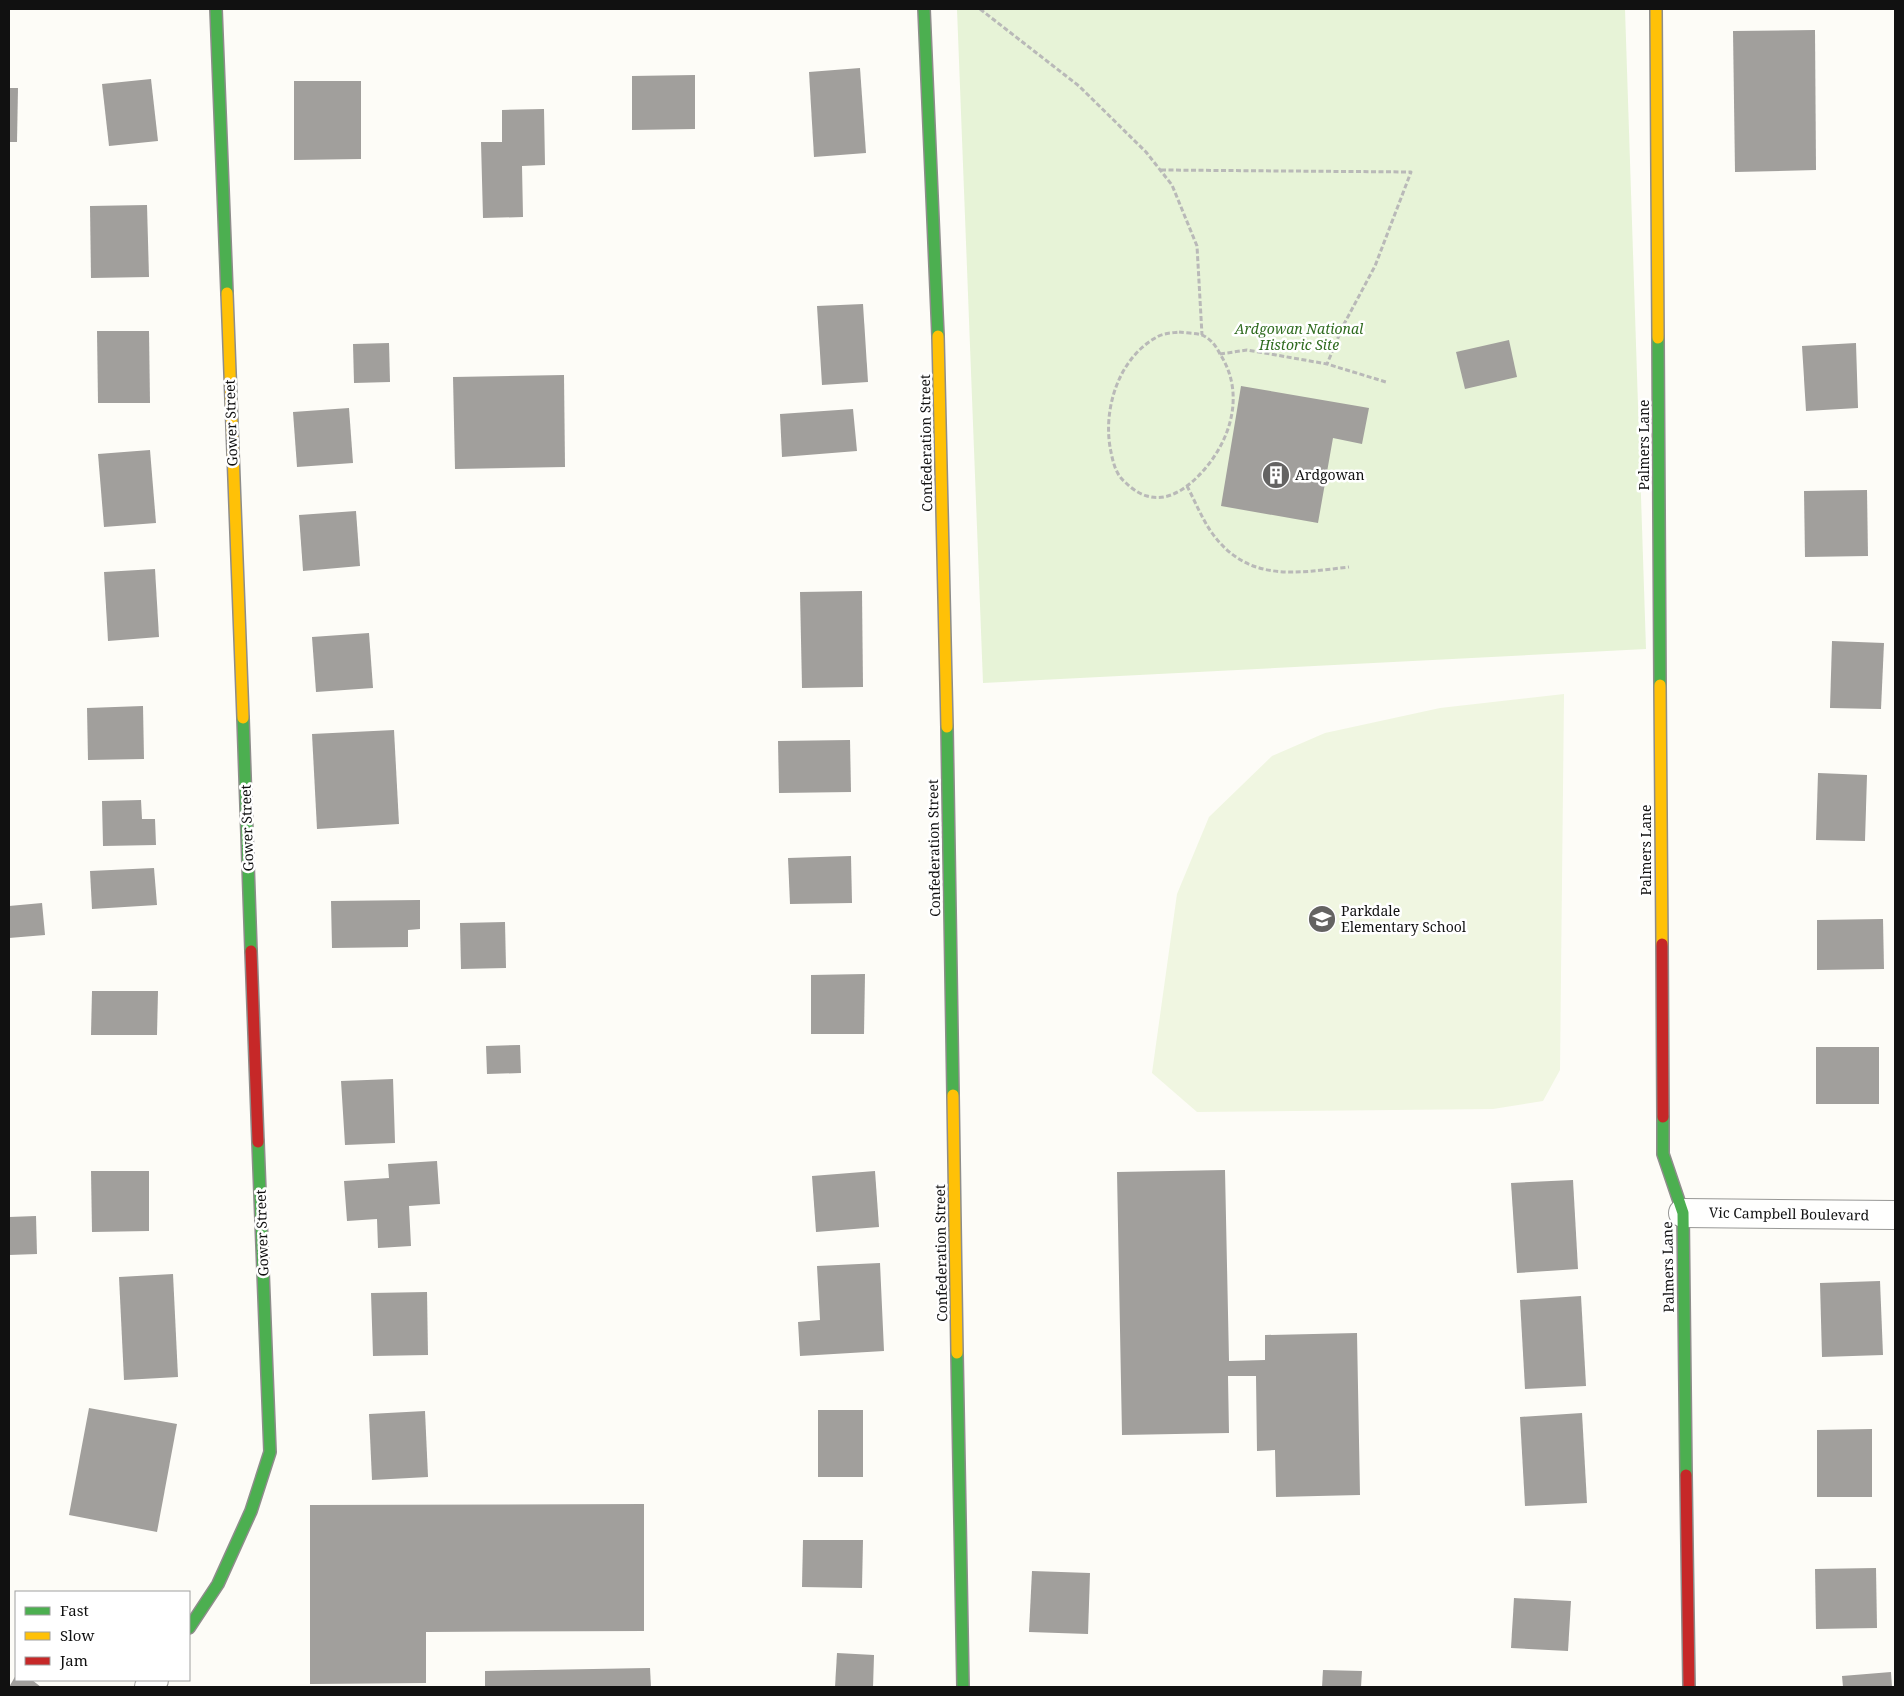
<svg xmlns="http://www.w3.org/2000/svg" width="1904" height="1696" font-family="'Noto Serif',serif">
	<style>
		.green { fill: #e7f3d7 }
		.pitch { fill: #f0f6e1 }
		.building { fill: #a19f9c }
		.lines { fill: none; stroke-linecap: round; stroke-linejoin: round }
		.street-casing { stroke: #979795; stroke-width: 30 }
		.fast-casing { stroke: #8e8d8b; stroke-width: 14 }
		.slow-casing { stroke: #8e8d8b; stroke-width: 14 }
		.jam-casing { stroke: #8e8d8b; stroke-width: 14 }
		.path { stroke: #b9b9b8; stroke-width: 3; stroke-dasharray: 5 2.5; stroke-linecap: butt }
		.street { stroke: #fffffe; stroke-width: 28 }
		.fast { stroke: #4caf50; stroke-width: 11 }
		.slow { stroke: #ffc107; stroke-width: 11 }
		.jam { stroke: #c62828; stroke-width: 11 }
		.labels { text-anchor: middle; stroke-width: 5; stroke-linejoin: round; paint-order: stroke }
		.park-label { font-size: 14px; font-style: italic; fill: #2f6b1f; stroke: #fff }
		.street-label { font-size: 14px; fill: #111; stroke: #fff }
		.poi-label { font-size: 14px; fill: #111; stroke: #fff; text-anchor: start }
	</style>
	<rect width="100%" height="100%" fill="#fdfcf7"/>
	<path class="green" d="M957 9H1625L1646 649 983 683Z"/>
	<path class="pitch" d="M1564 694 1560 1070 1543 1101 1493 1109 1197 1112 1152 1073 1177 894 1209 817 1272 756 1325 733 1440 708Z"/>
	<g class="building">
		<path d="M1815 30 1816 170 1735 172 1733 31Z"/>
		<path d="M860 68 866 153 814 157 809 72Z"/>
		<path d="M695 75V129L632 130V76Z"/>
		<path d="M151 79 158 141 109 146 102 84Z"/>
		<path d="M294 81H361V159L294 160Z"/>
		<path d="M9 88H18L17 142H9Z"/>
		<path d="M544 109 545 165 522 166 523 217 483 218 481 142H502V110Z"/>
		<path d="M147 205 149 277 91 278 90 206Z"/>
		<path d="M863 304 868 382 822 385 817 306Z"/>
		<path d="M97 331H149L150 403H98Z"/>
		<path d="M1509 340 1517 377 1465 389 1456 352Z"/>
		<path d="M389 343 390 382 354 383 353 344Z"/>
		<path d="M1856 343 1858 408 1806 411 1802 346Z"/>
		<path d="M564 375 565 467 455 469 453 377Z"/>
		<path d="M1241 386 1369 408 1362 444 1333 438 1318 523 1221 506Z"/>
		<path d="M349 408 353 463 297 467 293 412Z"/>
		<path d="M853 409 857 451 782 457 780 414Z"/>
		<path d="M150 450 156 523 104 527 98 454Z"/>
		<path d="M1867 490 1868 556 1805 557 1804 491Z"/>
		<path d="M356 511 360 566 303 571 299 515Z"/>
		<path d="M155 569 159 637 108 641 104 572Z"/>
		<path d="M862 591 863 687 802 688 800 592Z"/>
		<path d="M369 633 373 688 316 692 312 637Z"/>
		<path d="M1832 641 1884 643 1881 709 1830 708Z"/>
		<path d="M143 706 144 759 88 760 87 708Z"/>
		<path d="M394 730 399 824 317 829 312 734Z"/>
		<path d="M850 740 851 792 779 793 778 741Z"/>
		<path d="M1818 773 1867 775 1865 841 1816 840Z"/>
		<path d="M141 800 142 819H155L156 845 103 846 102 801Z"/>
		<path d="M851 856 852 903 790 904 788 858Z"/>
		<path d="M154 868 157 905 92 909 90 871Z"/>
		<path d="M420 900V929L408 930V947L332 948 331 901Z"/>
		<path d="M42 903 45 935 9 938V906Z"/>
		<path d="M1883 919 1884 969 1817 970V920Z"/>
		<path d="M505 922 506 968 461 969 460 923Z"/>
		<path d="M865 974 864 1034H811V975Z"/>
		<path d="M92 991H158L157 1035H91Z"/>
		<path d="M520 1045 521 1073 487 1074 486 1046Z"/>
		<rect x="1816" y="1047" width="63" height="57"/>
		<path d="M393 1079 395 1143 345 1145 341 1081Z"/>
		<path d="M437 1161 440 1204 409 1206 411 1246 378 1248 377 1219 347 1221 344 1181 389 1178 388 1164Z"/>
		<path d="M1225 1170 1229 1361 1265 1360V1335L1357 1333 1360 1495 1276 1497 1275 1450 1257 1451 1256 1376H1228L1229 1433 1122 1435 1117 1172Z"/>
		<path d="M91 1171H149V1231L92 1232Z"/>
		<path d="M875 1171 879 1227 816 1232 812 1176Z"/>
		<path d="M1573 1180 1578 1269 1517 1273 1511 1183Z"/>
		<path d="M36 1216 37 1254 9 1255V1217Z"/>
		<path d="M880 1263 884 1351 800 1356 798 1322 820 1320 817 1266Z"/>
		<path d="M173 1274 178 1377 124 1380 119 1277Z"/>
		<path d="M1880 1281 1883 1355 1822 1357 1820 1283Z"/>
		<path d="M427 1292 428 1355 373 1356 371 1293Z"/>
		<path d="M1581 1296 1586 1386 1525 1389 1520 1300Z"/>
		<path d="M89 1408 177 1424 157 1532 69 1515Z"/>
		<rect x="818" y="1410" width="45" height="67"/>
		<path d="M425 1411 428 1477 372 1480 369 1414Z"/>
		<path d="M1582 1413 1587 1503 1525 1506 1520 1417Z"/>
		<path d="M1872 1429V1497H1817V1430Z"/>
		<path d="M644 1504V1631L426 1632V1683L310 1684V1505Z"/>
		<path d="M803 1540H863L862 1588 802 1587Z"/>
		<path d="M1876 1568 1877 1628 1816 1629 1815 1569Z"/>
		<path d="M1032 1571 1090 1573 1088 1634 1029 1632Z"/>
		<path d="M1514 1598 1571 1601 1568 1651 1511 1648Z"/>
		<path d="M837 1653 874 1655 873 1687H835Z"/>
		<path d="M650 1668 651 1687H485V1671Z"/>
		<path d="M1323 1670 1362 1671 1361 1687H1322Z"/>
		<path d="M1891 1672 1892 1687H1843L1842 1676Z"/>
		<path d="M16 1675V1680H32L41 1687H9Z"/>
	</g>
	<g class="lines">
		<defs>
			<g id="street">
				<path d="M1683 1213 1895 1215"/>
				<path d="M149 1687 154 1680"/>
			</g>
			<g id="fast">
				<path d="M216 9 227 293"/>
				<path d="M924 9 938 336"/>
				<path d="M1658 338 1660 685"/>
				<path d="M243 718 251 951"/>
				<path d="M947 727 953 1095"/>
				<path d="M1663 1117V1154L1683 1213 1686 1475"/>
				<path d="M957 1353 963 1687"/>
				<path d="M189 1628 218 1584 251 1511 270 1452 258 1142"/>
			</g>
			<g id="slow">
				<path d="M1656 9 1658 338"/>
				<path d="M227 293 243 718"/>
				<path d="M938 336 947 727"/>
				<path d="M1660 685 1662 944"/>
				<path d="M953 1095 957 1353"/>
			</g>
			<g id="jam">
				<path d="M1662 944 1663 1117"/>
				<path d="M251 951 258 1142"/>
				<path d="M1686 1475 1689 1687"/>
			</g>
		</defs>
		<use href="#street" class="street-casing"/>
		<use href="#fast" class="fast-casing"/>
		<use href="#slow" class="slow-casing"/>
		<use href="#jam" class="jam-casing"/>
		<g class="path">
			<path d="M980 9 1079 86 1146 152 1172 185 1197 246 1202 335"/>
			<path d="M1161 170 1411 172 1375 266 1343 326 1327 364"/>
			<path d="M1179 332C1186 333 1195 333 1202 335 1211 339 1216 346 1220 354 1248 397 1228 450 1192 482 1179 493 1164 501 1147 496 1139 494 1131 488 1125 482 1116 475 1113 462 1111 452 1102 411 1118 358 1157 337 1163 333 1173 333 1179 332Z"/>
			<path d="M1220 354 1247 350 1276 355 1327 364 1386 382"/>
			<path d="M1187 486C1195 501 1202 519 1212 533 1248 583 1296 573 1349 567"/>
		</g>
		<use href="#street" class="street"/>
		<use href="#fast" class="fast"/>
		<use href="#slow" class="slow"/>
		<use href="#jam" class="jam"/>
	</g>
	<defs>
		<symbol id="building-disc" viewBox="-11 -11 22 22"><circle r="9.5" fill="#646362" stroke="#fff"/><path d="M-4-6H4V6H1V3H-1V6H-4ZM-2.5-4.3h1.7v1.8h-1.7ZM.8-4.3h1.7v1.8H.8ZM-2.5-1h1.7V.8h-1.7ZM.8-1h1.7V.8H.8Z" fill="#fff"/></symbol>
		<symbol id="school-disc" viewBox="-11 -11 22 22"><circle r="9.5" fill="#646362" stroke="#fff"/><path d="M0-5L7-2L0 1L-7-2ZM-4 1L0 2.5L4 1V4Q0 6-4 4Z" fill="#fff"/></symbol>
	</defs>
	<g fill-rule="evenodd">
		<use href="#building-disc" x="1260" y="459" width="32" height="32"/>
		<use href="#school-disc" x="1306" y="903" width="32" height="32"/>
	</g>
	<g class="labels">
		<g class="park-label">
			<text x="1299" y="334">Ardgowan National<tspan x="1299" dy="16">Historic Site</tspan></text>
		</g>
		<g class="street-label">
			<text transform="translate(231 423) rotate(-92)" y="5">Gower Street</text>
			<text transform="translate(926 443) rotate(-91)" y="5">Confederation Street</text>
			<text transform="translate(1644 445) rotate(-90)" y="5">Palmers Lane</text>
			<text transform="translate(247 828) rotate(-92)" y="5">Gower Street</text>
			<text transform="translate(934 848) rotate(-91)" y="5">Confederation Street</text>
			<text transform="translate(1646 850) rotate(-90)" y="5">Palmers Lane</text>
			<text transform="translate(1789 1214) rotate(1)" y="5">Vic Campbell Boulevard</text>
			<text transform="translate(262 1233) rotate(-92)" y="5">Gower Street</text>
			<text transform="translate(941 1253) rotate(-91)" y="5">Confederation Street</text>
			<text transform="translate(1668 1267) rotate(-91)" y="5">Palmers Lane</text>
		</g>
		<g class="poi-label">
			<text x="1295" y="480">Ardgowan</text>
			<text x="1341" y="916">Parkdale<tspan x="1341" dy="16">Elementary School</tspan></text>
		</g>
	</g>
	<rect width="1904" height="1696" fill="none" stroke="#111111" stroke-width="20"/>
	<rect x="15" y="1591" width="175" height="90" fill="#ffffff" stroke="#a0a0a0"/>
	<rect x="25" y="1607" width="25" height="8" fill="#4caf50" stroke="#a0a0a0"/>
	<text x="60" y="1616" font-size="15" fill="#111111">Fast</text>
	<rect x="25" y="1632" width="25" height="8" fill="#ffc107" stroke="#a0a0a0"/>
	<text x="60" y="1641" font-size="15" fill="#111111">Slow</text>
	<rect x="25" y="1657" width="25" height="8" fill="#c62828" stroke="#a0a0a0"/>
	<text x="60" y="1666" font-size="15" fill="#111111">Jam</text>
</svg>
